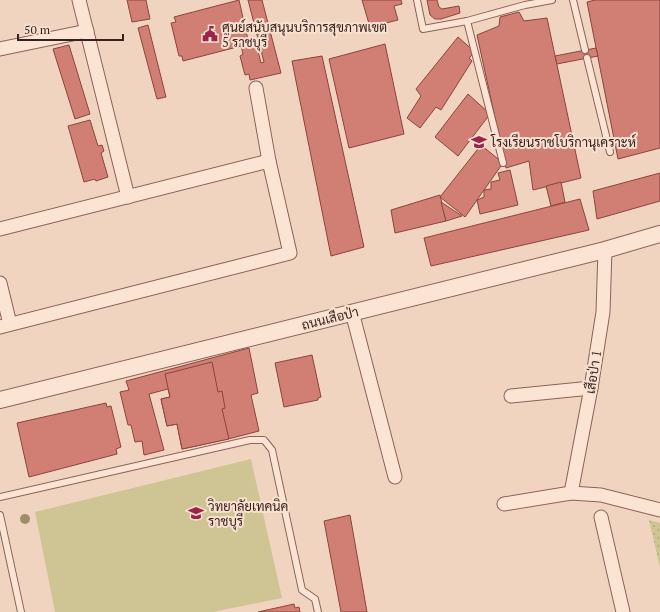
<svg xmlns="http://www.w3.org/2000/svg" width="660" height="612" font-family="'PT Serif',Sarabun,serif">
	<style>
		.grass { fill: url(#grass-dots) }
		.pitch { fill: #cfc594 }
		.building { fill: #d17f74; stroke: #8c443b }
		.lines { fill: none; stroke-linecap: round; stroke-linejoin: round }
		.service-casing { stroke: #8b6357; stroke-width: 8 }
		.minor-casing { stroke: #8b6357; stroke-width: 15 }
		.tertiary-casing { stroke: #8b6357; stroke-width: 18 }
		.service { stroke: #fbe4d4; stroke-width: 6 }
		.minor { stroke: #fbe4d4; stroke-width: 13 }
		.tertiary { stroke: #fbe4d4; stroke-width: 16 }
		.tree { fill: #9d8e69 }
		.labels { text-anchor: middle; stroke-width: 4; stroke-linejoin: round; paint-order: stroke }
		.poi-label { font-size: 13px; fill: #3a221c; stroke: #f8e1d0; text-anchor: start }
		.street-label { font-size: 13px; fill: #3a221c; stroke: #f8e1d0 }
	</style>
	<defs>
		<pattern id="grass-dots" width="8" height="8" patternUnits="userSpaceOnUse"><rect width="8" height="8" fill="#cfc594"/><path d="M2 2h.1M6 6h.1" fill="none" stroke="#b2a97f" stroke-width="1.8" stroke-linecap="round"/></pattern>
	</defs>
	<rect width="100%" height="100%" fill="#f1d4c0"/>
	<path class="grass" d="M649 520 660 523V568Z"/>
	<path class="pitch" d="M251 459 282 598 213 612H55L35 512Z"/>
	<g class="building">
		<path d="M127 0H146L150 19 132 22Z"/>
		<path d="M239 0 249 44 183 61 182 56H179L171 23 176 22 174 17Z"/>
		<path d="M248 0H262L281 73 250 80 249 74 245 75 240 56 243 54 241 46 256 43 261 63 264 62Z"/>
		<path d="M362 0H401L402 4 394 6 398 20 370 27Z"/>
		<path d="M427 0H437L439 7 442 9 459 6 460 13 441 19H435L430 15Z"/>
		<path d="M595 0H660V148L618 159 587 2Z"/>
		<path d="M519 12 524 21 547 18 581 178 533 190 529 161 506 168 477 35 499 26 500 17Z"/>
		<path d="M148 25 166 97 157 99 138 28Z"/>
		<path d="M458 37 475 52 469 58 472 61 441 110 436 107 420 128 407 118 421 96 416 89Z"/>
		<path d="M385 44 404 134 349 148 329 59Z"/>
		<path d="M69 45 90 114 75 119 53 49Z"/>
		<path d="M596 48 598 56 557 64 555 56Z"/>
		<path d="M322 56 364 247 331 256 292 61Z"/>
		<path d="M468 94 490 114 458 156 435 137Z"/>
		<path d="M90 120 98 146 102 145 104 151 101 153 108 177 96 181 95 179 84 182 68 126Z"/>
		<path d="M481 145 503 163 465 217 440 197Z"/>
		<path d="M510 170 518 205 480 214 477 200 484 197V190L491 189V182L500 180 498 173Z"/>
		<path d="M660 173V201L597 219 593 191Z"/>
		<path d="M561 182 565 202 551 206 546 186Z"/>
		<path d="M440 195 446 221 395 233 391 210Z"/>
		<path d="M580 199 589 230 431 266 424 238Z"/>
		<path d="M441 202 462 216 446 221Z"/>
		<path d="M249 348 258 393 251 395 259 431 232 438 182 449 177 424 167 426 161 399 170 397 168 389 149 394 164 450 144 455 142 441 135 442 131 425H128L120 392 129 390 126 381Z"/>
		<path d="M312 355 321 397 318 398V400L284 407 275 363Z"/>
		<path d="M212 362 218 392 222 391 225 408 222 409 229 439 182 449 177 424 167 426 161 399 170 397 165 374Z"/>
		<path d="M106 403 107 407 111 406 121 447 116 449 117 454 29 477 17 423Z"/>
		<path d="M350 515 367 612H341L324 521Z"/>
		<path d="M294 604 295 608 299 607 300 612H258Z"/>
	</g>
	<g class="lines">
		<defs>
			<g id="service">
				<path d="M417 0 423 29 467 21 525 5 552 0"/>
				<path d="M573 0 585 50"/>
				<path d="M467 21 503 163"/>
				<path d="M587 58 610 152"/>
				<path d="M0 497 250 440H264L272 450 302 590 315 599 318 612"/>
				<path d="M0 515 21 612"/>
			</g>
			<g id="minor">
				<path d="M79 0 128 197"/>
				<path d="M0 49 87 31"/>
				<path d="M0 229 269 161"/>
				<path d="M0 283 10 324"/>
				<path d="M352 312 395 477"/>
				<path d="M0 327 290 253 269 161 256 88"/>
				<path d="M511 396 591 388"/>
				<path d="M571 493 591 388 603 312 605 250"/>
				<path d="M504 504 571 493 601 495 660 510"/>
				<path d="M601 517 623 612"/>
			</g>
			<path id="tertiary" d="M0 400 605 250 660 234"/>
		</defs>
		<use href="#service" class="service-casing"/>
		<use href="#minor" class="minor-casing"/>
		<use href="#tertiary" class="tertiary-casing"/>
		<use href="#service" class="service"/>
		<use href="#minor" class="minor"/>
		<use href="#tertiary" class="tertiary"/>
	</g>
	<circle class="tree" cx="25" cy="519" r="5"/>
	<defs>
		<symbol id="civic-bare" viewBox="-9 -9 18 18"><path d="M-.6-6.5H3V-4.5H.6V-3L4-1V1h2V6H-6V1h2V-1L-.6-3ZM-1.2 2.5V6h2.4V2.5Z" fill="#9e2348" stroke="#f8e1d0" stroke-width="2.5" paint-order="stroke"/></symbol>
		<symbol id="school-bare" viewBox="-9 -9 18 18"><path d="M0-5L7-2L0 1L-7-2ZM-4 1L0 2.5L4 1V4Q0 6-4 4Z" fill="#9e2348" stroke="#f8e1d0" stroke-width="2.5" paint-order="stroke"/></symbol>
		<symbol id="university-bare" viewBox="-9 -9 18 18"><path d="M0-5L7-2L0 1L-7-2ZM-4 1L0 2.5L4 1V4Q0 6-4 4Z" fill="#9e2348" stroke="#f8e1d0" stroke-width="2.5" paint-order="stroke"/></symbol>
	</defs>
	<g fill-rule="evenodd">
		<use href="#civic-bare" x="199" y="23" width="22" height="22"/>
		<use href="#school-bare" x="468" y="131" width="22" height="22"/>
		<use href="#university-bare" x="185" y="502" width="22" height="22"/>
	</g>
	<g class="labels">
		<g class="poi-label">
			<text x="222" y="32">ศูนย์สนับสนุนบริการสุขภาพเขต<tspan x="222" dy="15">5 ราชบุรี</tspan></text>
			<text x="491" y="147">โรงเรียนราชโบริกานุเคราะห์</text>
			<text x="208" y="511">วิทยาลัยเทคนิค<tspan x="208" dy="15">ราชบุรี</tspan></text>
		</g>
		<g class="street-label">
			<text transform="translate(330 318) rotate(-14)" y="5">ถนนเสือป่า</text>
			<text transform="translate(593 372) rotate(-81)" y="5">เสือป่า 1</text>
		</g>
	</g>
	<path d="M18 34v6h105v-6" fill="none" stroke="#3a221c" stroke-width="2"/>
	<text x="24" y="34" font-size="12" fill="#3a221c" stroke="#f8e1d0" stroke-width="3" paint-order="stroke">50 m</text>
</svg>
